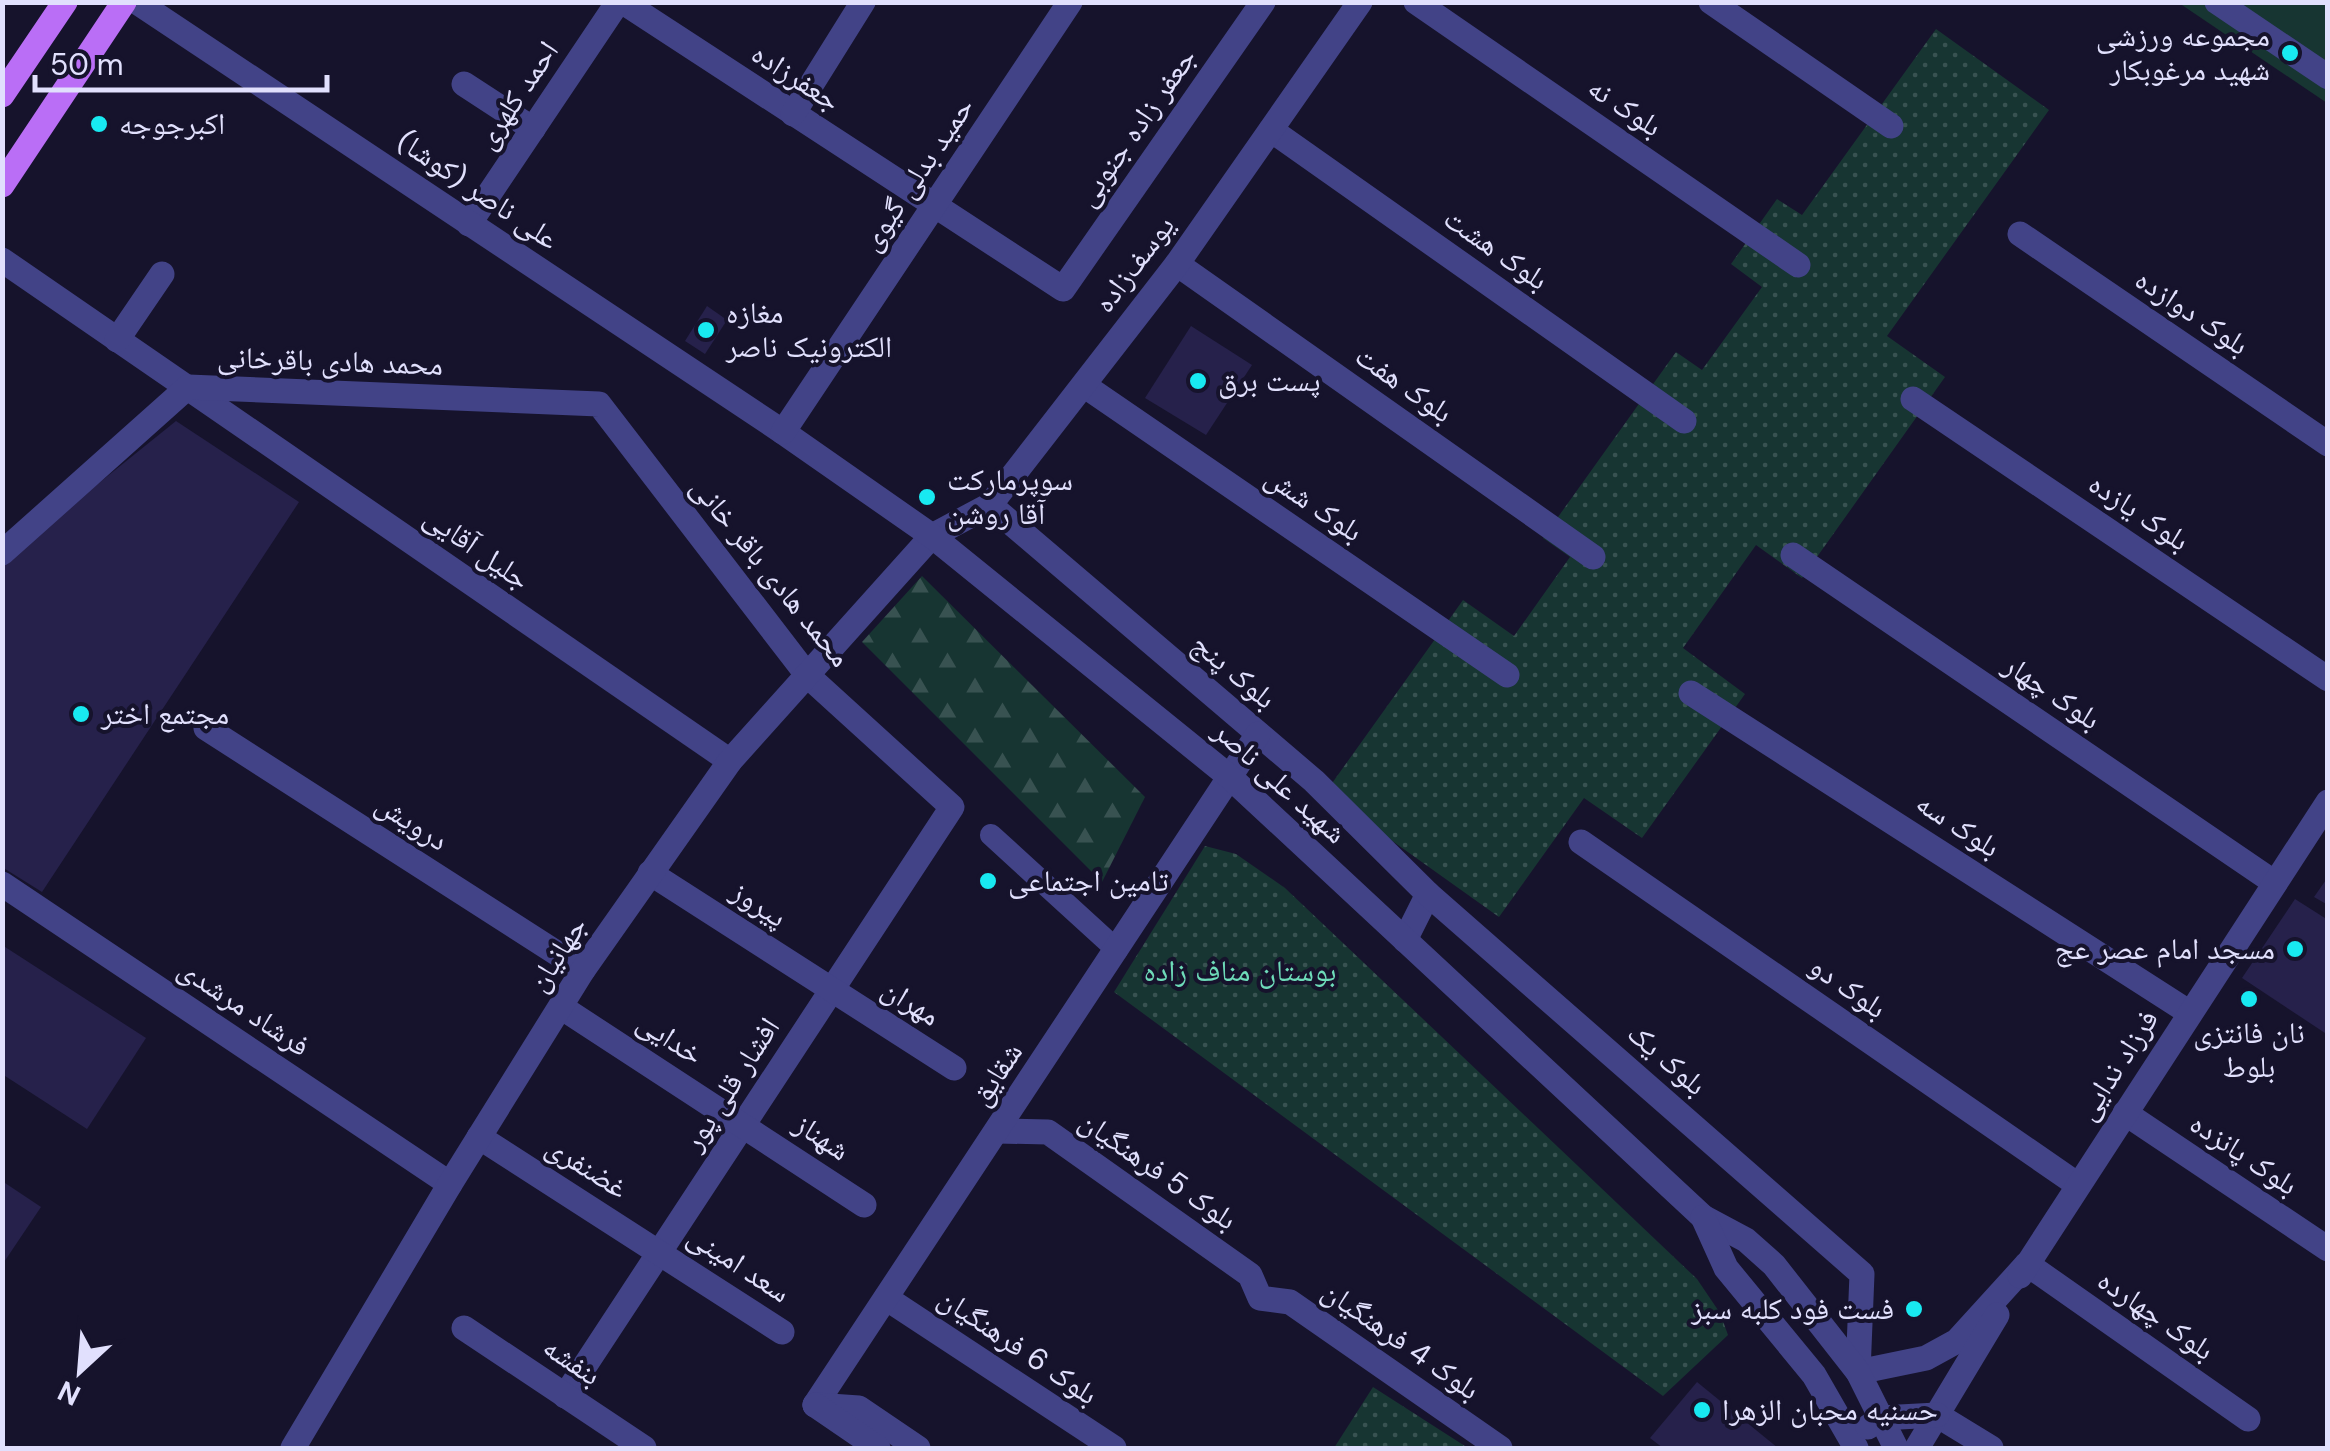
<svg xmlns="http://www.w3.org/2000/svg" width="2330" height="1451" font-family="'DM Sans','Noto Naskh Arabic',sans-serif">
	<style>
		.forest { fill: url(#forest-firs) }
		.park { fill: url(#park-dots) }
		.pitch { fill: #173532 }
		.building { fill: #26214b }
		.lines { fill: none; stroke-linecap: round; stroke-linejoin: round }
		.service { stroke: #424387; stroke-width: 22 }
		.pedestrian { stroke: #424387; stroke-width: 25 }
		.minor { stroke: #424387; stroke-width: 25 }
		.tertiary { stroke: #424387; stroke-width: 25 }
		.primary { stroke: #ba6ef6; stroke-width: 25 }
		.poi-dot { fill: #18e9f1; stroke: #16132c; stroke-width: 4 }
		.labels { text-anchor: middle; stroke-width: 8; stroke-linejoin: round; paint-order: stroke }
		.poi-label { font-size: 30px; fill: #e1e0fd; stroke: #16132c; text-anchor: start }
		.street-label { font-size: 30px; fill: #e1e0fd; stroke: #16132c }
		.park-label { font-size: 30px; fill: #6edbb9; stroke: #16132c }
	</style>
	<defs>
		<pattern id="forest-firs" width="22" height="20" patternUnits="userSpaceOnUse" patternTransform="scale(2.5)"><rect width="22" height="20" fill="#173532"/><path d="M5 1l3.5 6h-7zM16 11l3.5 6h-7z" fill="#385251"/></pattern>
		<pattern id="park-dots" width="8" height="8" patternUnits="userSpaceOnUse" patternTransform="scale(2.5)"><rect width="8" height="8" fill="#173532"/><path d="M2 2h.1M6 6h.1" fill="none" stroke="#385251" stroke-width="1.8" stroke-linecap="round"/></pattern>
	</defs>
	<rect width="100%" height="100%" fill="#16132c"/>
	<path class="forest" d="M922 576 1145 797 1102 882 862 642Z"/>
	<g class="park">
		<path d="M1936 29 2049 110 1887 336 1945 377 1802 578 1756 545 1683 648 1745 694 1642 838 1584 798 1499 917 1325 793 1463 600 1514 636 1570 557 1543 538 1676 352 1702 370 1762 287 1731 264 1777 199 1802 215Z"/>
		<path d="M1205 846 1236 854 1285 888 1697 1279 1720 1313 1728 1335 1663 1396 1114 992Z"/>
		<path d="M1373 1387 1468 1448H1334Z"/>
	</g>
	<path class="pitch" d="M2179 3H2327V103Z"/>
	<g class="building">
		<path d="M707 306 727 320 705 354 685 341Z"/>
		<path d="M1191 326 1252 365 1206 435 1145 398Z"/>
		<path d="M176 421 299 502 42 892 2 867V561Z"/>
		<path d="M2328 877V905L2314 897Z"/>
		<path d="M2295 899 2328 920V1035L2242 978Z"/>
		<path d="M2 945 146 1038 87 1129 2 1074Z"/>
		<path d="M2 1181 41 1207 2 1265Z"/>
		<path d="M1697 1382 1778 1448H1663L1650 1438Z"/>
	</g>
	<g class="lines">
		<path class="service" d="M991 835 1117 950"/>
		<g class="pedestrian">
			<path d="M2217 2 2328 77"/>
			<path d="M1405 940 1428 894"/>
		</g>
		<g class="minor">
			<path d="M623 2 1063 289 1263 2"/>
			<path d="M1416 2 1798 265"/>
			<path d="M1711 2 1891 126"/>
			<path d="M464 84 533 129"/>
			<path d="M793 114 863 2"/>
			<path d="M1271 130 1684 421"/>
			<path d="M469 224 618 2"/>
			<path d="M2020 234 2328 444"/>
			<path d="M2 260 730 761"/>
			<path d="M1177 264 1593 557"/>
			<path d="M117 340 162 274"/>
			<path d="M1085 386 1507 675"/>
			<path d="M1913 399 2328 679"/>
			<path d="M990 505 1314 781 1428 894 1862 1274 1858 1372 1926 1358 1957 1341 2027 1264"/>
			<path d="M2 553 188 387 599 404 808 676 952 807 565 1396"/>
			<path d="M1793 555 2275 883"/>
			<path d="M1691 693 2190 1013"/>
			<path d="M206 728 583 970"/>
			<path d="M1581 842 2078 1185"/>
			<path d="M650 873 954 1068"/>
			<path d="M2 884 450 1184"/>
			<path d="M561 1007 864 1205"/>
			<path d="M2125 1113 2328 1249"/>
			<path d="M997 1131 1048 1132 1250 1275 1260 1298 1290 1302 1500 1448"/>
			<path d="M479 1137 782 1332"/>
			<path d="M2027 1264 2248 1419"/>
			<path d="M2020 1276 2328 802"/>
			<path d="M886 1298 1114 1448"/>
			<path d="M464 1328 644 1448"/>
			<path d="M815 1405 1258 734"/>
			<path d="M815 1405 859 1408 918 1448"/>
			<path d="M815 1405 878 1448"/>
			<path d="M1937 1415 1991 1448"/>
			<path d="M293 1448 450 1184 583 970 730 761 932 536 990 505 1177 264 1360 2"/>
			<path d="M1917 1448 1997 1315"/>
		</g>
		<g class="tertiary">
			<path d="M137 2 783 432 932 536 1231 778 1703 1217 1746 1240 1774 1265 1858 1372 1896 1448"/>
			<path d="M783 432 1070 2"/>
			<path d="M1703 1217 1726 1268 1814 1375 1856 1448"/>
			<path d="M1868 1427 1881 1418 1937 1415"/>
		</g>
		<g class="primary">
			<path d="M2 95 65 2"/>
			<path d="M2 185 124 2"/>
		</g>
	</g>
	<g class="poi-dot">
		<circle cx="2290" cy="53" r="10"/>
		<circle cx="99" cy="124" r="10"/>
		<circle cx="706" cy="330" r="10"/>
		<circle cx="1198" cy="381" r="10"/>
		<circle cx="927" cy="497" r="10"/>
		<circle cx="81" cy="714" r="10"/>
		<circle cx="988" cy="881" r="10"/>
		<circle cx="2295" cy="949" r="10"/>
		<circle cx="2249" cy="999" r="10"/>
		<circle cx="1914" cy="1309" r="10"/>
		<circle cx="1702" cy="1410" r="10"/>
	</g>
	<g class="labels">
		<g class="poi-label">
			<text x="2270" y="46" text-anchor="end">مجموعه ورزشی<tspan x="2270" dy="34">شهید مرغوبکار</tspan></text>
			<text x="119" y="134">اکبرجوجه</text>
			<text x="726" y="323">مغازه<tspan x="726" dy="34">الکترونیک ناصر</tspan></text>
			<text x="1218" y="391">پست برق</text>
			<text x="947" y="490">سوپرمارکت<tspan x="947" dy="34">آقا روشن</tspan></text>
			<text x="101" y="724">مجتمع اختر</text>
			<text x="1008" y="891">تامین اجتماعی</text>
			<text x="2275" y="959" text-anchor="end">مسجد امام عصر عج</text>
			<text x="2249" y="1043" text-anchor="middle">نان فانتزی<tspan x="2249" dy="34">بلوط</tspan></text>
			<text x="1894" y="1319" text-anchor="end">فست فود کلبه سبز</text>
			<text x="1722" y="1420">حسنیه محبان الزهرا</text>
		</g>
		<g class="street-label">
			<text transform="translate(796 77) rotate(33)" y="10">جعفرزاده</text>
			<text transform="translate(517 95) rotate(-56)" y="10">احمد کلهری</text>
			<text transform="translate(1625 107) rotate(34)" y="10">بلوک نه</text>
			<text transform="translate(1136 127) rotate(-55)" y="10">جعفر زاده جنوبی</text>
			<text transform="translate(917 174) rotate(-56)" y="10">حمید بدلی گیوی</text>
			<text transform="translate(478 190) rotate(34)" y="10">علی ناصر (کوشا)</text>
			<text transform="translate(1496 249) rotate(35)" y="10">بلوک هشت</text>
			<text transform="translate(1134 264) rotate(-53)" y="10">یوسف‌زاده</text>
			<text transform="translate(2192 312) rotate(34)" y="10">بلوک دوازده</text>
			<text transform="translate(330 361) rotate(2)" y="10">محمد هادی باقرخانی</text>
			<text transform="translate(1404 384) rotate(35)" y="10">بلوک هفت</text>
			<text transform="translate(1314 504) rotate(34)" y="10">بلوک شش</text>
			<text transform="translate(2139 512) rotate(34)" y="10">بلوک یازده</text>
			<text transform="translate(477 548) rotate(35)" y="10">جلیل آقایی</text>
			<text transform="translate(771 572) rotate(51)" y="10">محمد هادی باقر خانی</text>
			<text transform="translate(1234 671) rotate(40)" y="10">بلوک پنج</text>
			<text transform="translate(2052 692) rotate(34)" y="10">بلوک چهار</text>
			<text transform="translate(1280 782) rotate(42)" y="10">شهید علی ناصر</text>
			<text transform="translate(412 822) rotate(33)" y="10">درویش</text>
			<text transform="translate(1958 825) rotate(33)" y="10">بلوک سه</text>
			<text transform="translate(759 904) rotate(33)" y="10">پیروز</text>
			<text transform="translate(557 954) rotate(-57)" y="10">جهانیان</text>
			<text transform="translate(1848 987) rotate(35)" y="10">بلوک دو</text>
			<text transform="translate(911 1002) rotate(32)" y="10">مهران</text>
			<text transform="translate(244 1007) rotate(34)" y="10">فرشاد مرشدی</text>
			<text transform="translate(670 1038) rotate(33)" y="10">خدایی</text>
			<text transform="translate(1667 1059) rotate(41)" y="10">بلوک یک</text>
			<text transform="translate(2117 1065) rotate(-57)" y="10">فرزاد ندایی</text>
			<text transform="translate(996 1074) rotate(-56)" y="10">شقایق</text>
			<text transform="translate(731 1084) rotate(-57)" y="10">افشار قلی پور</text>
			<text transform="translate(822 1137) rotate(34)" y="10">شهناز</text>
			<text transform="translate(2244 1154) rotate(34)" y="10">بلوک پانزده</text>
			<text transform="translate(587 1167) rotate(32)" y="10">غضنفری</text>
			<text transform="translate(1158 1170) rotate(35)" y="10">بلوک 5 فرهنگیان</text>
			<text transform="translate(739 1264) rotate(33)" y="10">سعد امینی</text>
			<text transform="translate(2156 1315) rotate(35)" y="10">بلوک چهارده</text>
			<text transform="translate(1401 1340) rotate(35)" y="10">بلوک 4 فرهنگیان</text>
			<text transform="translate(1018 1346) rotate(34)" y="10">بلوک 6 فرهنگیان</text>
			<text transform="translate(572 1361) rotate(34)" y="10">بنفشه</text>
		</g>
		<g class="park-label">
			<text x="1240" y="981">بوستان مناف زاده</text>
		</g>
	</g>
	<rect width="2330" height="1451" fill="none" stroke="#e1e0fd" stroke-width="10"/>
	<g transform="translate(80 1371) rotate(206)" stroke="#16132c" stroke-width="8" paint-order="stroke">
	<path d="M0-8L18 38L0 25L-18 38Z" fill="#e1e0fd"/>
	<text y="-15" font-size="28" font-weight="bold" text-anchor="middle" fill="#e1e0fd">N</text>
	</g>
	<path d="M35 75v15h292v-15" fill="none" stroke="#e1e0fd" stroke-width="5"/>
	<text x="50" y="75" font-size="30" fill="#e1e0fd" stroke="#16132c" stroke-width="8" paint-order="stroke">50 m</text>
</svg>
